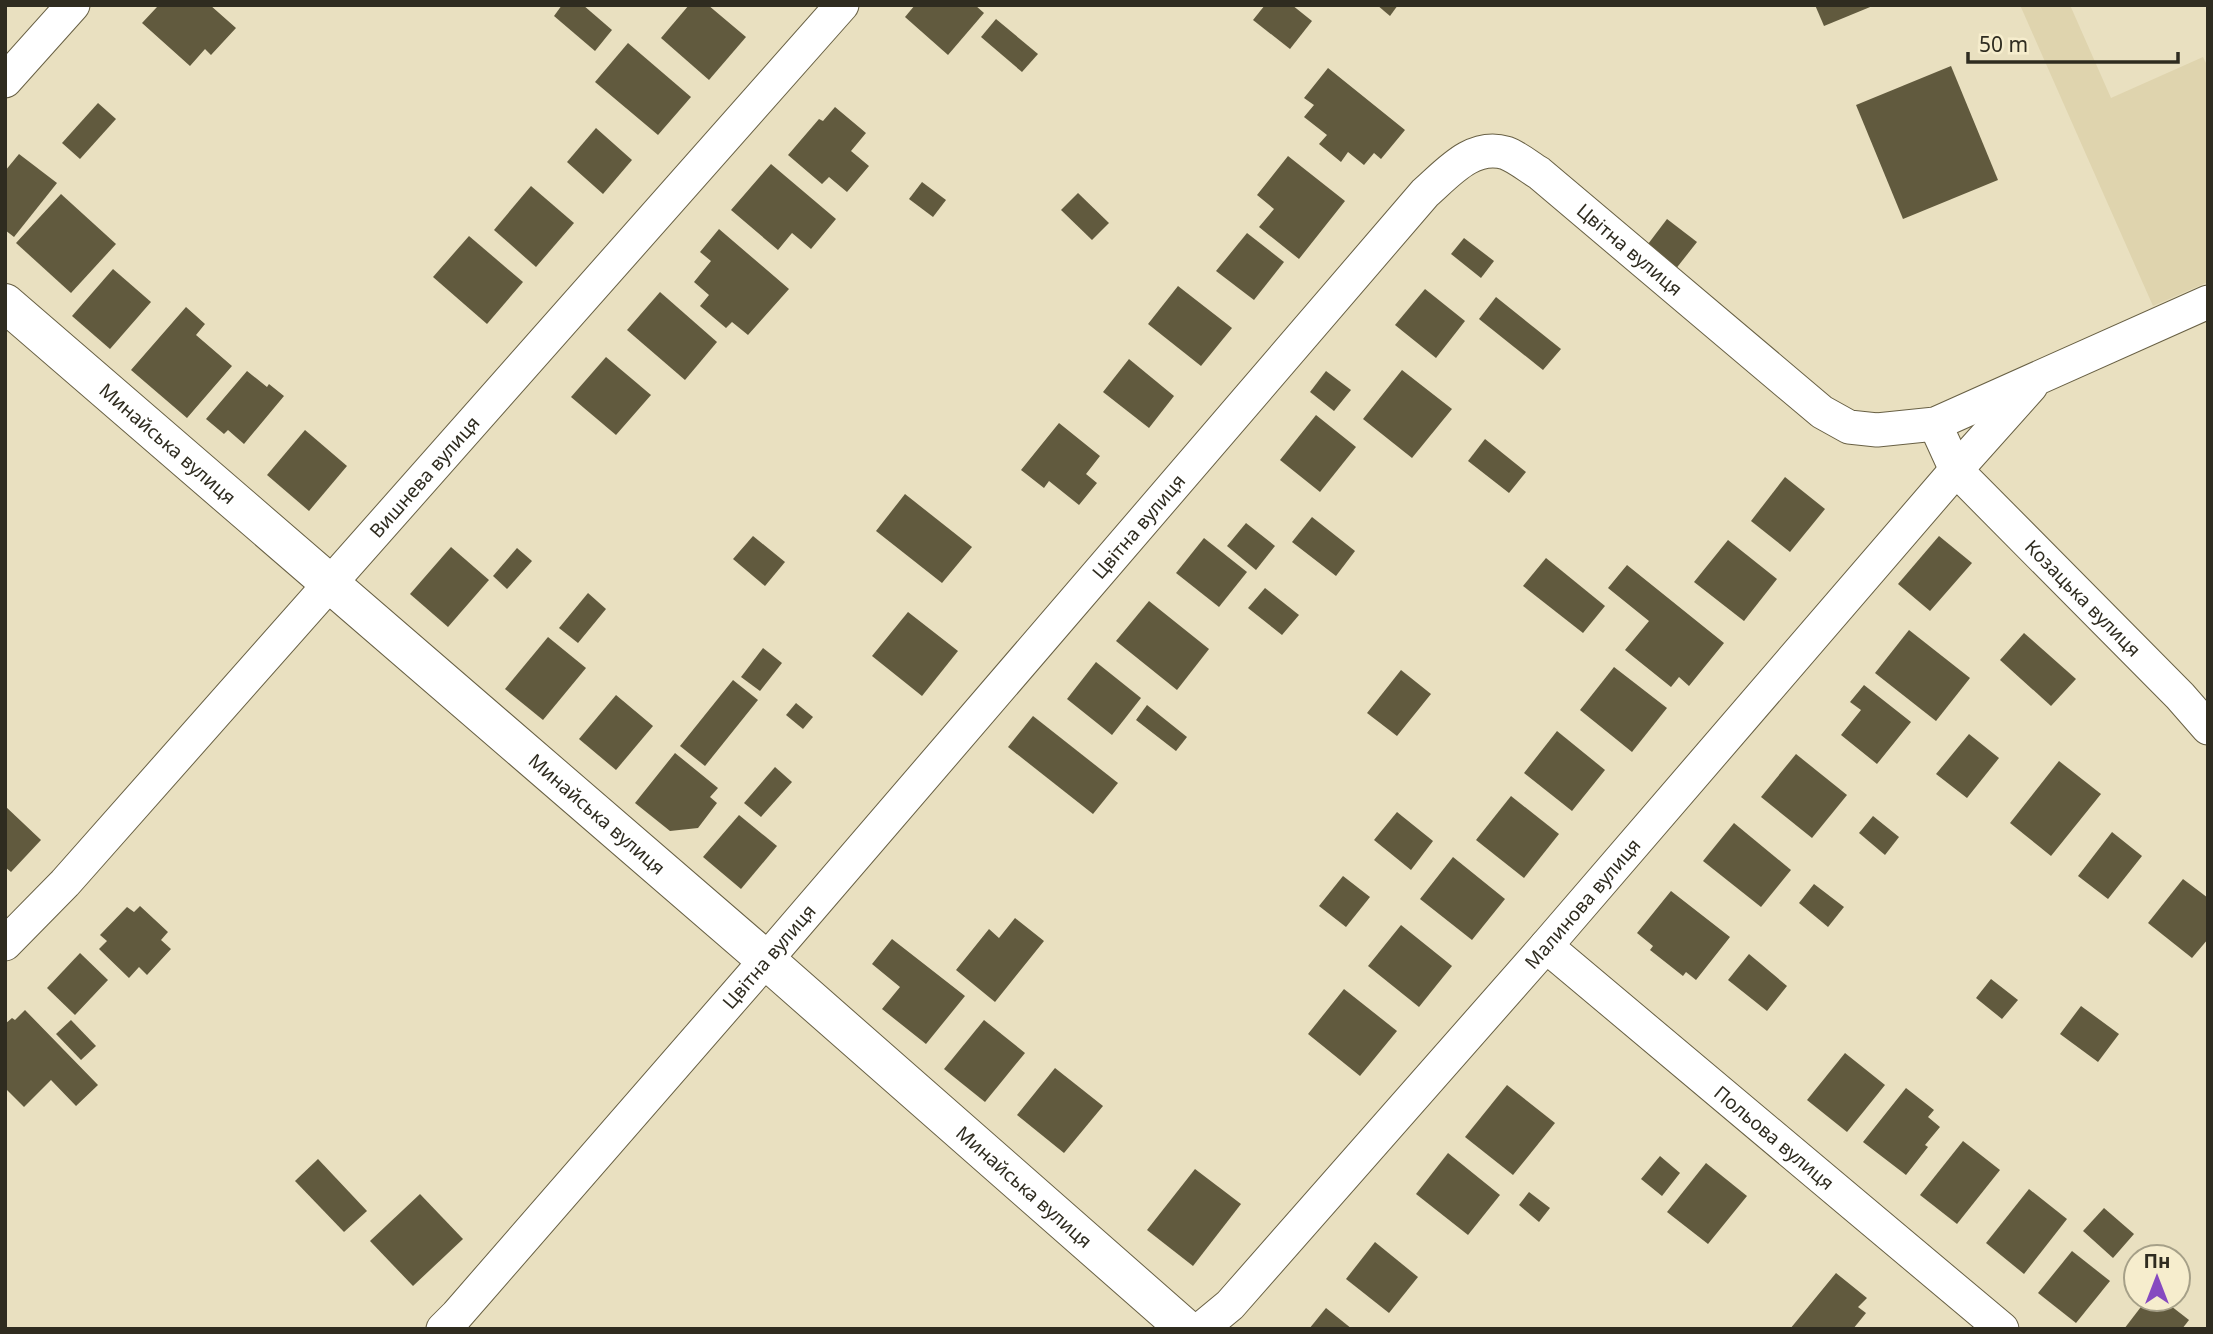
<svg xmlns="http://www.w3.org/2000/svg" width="2213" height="1334" font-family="'Noto Sans',sans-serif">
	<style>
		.built { fill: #dfd4ae }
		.building { fill: #615a3e }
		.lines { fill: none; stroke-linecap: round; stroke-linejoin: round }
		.street-casing { stroke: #686044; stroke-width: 35 }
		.secondary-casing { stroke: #686044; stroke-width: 40 }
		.street { stroke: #fff; stroke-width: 33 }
		.secondary { stroke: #fff; stroke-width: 38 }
		.labels { text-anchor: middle; stroke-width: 7; stroke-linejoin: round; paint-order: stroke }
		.street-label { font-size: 19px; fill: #2f2c20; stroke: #f6edcd }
	</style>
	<rect width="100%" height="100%" fill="#e9e0c0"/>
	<path class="built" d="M2020 5H2070L2111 98 2203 57 2208 67V282L2153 306Z"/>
	<g class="building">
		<path d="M155 5H210L236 28 211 55 205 49 190 66 142 23 157 7Z"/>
		<path d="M562 5H583L612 30 595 51 554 16Z"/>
		<path d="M689 5H708L746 37 709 80 661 38Z"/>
		<path d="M915 5H975L984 13 948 55 905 17Z"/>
		<path d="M1265 5H1292L1312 21 1290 49 1253 20Z"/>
		<path d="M1377 5H1398L1390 16Z"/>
		<path d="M1815 5H1875L1824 26Z"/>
		<path d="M996 19 1038 54 1022 72 981 37Z"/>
		<path d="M628 43 691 97 658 135 595 82Z"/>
		<path d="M1951 66 1998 180 1903 219 1856 105Z"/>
		<path d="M1328 68 1405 130 1381 159 1374 153 1364 165 1348 152 1341 162 1319 144 1327 135 1304 117 1314 105 1304 98Z"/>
		<path d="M98 103 116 119 80 159 62 143Z"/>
		<path d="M835 107 866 133 851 151 869 166 847 192 829 177 822 184 788 155 819 119 823 121Z"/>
		<path d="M596 128 632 160 603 194 567 162Z"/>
		<path d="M19 154 57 183 14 237 5 230V171Z"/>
		<path d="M1288 156 1345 201 1299 259 1259 227 1274 209 1257 195Z"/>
		<path d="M771 164 836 219 811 249 792 233 778 250 731 210Z"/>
		<path d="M922 182 946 200 933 217 909 199Z"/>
		<path d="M531 186 574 223 536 267 494 230Z"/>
		<path d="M1078 193 1109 223 1092 240 1061 210Z"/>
		<path d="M61 194 116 244 71 293 16 243Z"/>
		<path d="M1667 219 1697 242 1671 275 1642 252Z"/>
		<path d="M719 229 789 289 748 335 732 322 726 328 700 306 709 295 694 282 711 261 700 252Z"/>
		<path d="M1247 233 1284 262 1254 300 1216 271Z"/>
		<path d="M469 236 523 282 487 324 433 277Z"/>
		<path d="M1464 238 1494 261 1481 278 1451 254Z"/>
		<path d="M113 269 151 302 110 349 72 316Z"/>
		<path d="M1178 286 1232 328 1201 366 1148 324Z"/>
		<path d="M1425 289 1465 321 1436 358 1395 325Z"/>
		<path d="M660 292 717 342 685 380 627 330Z"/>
		<path d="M1496 297 1561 349 1543 370 1479 319Z"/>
		<path d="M186 307 205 324 196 335 232 366 187 418 131 370Z"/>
		<path d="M606 357 651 395 616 435 571 397Z"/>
		<path d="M1129 359 1174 396 1149 428 1103 392Z"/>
		<path d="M1402 370 1452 409 1412 458 1363 419Z"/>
		<path d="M247 371 267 387 269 384 284 396 244 444 228 430 224 434 206 419Z"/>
		<path d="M1326 371 1351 390 1334 411 1310 392Z"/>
		<path d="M1316 415 1356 447 1320 492 1280 460Z"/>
		<path d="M1059 423 1100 456 1086 474 1097 483 1079 505 1049 481 1044 488 1021 470Z"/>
		<path d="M305 430 347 466 309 511 267 475Z"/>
		<path d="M1485 439 1526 472 1509 493 1468 461Z"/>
		<path d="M1785 477 1825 509 1790 552 1751 521Z"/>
		<path d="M905 494 972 547 942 583 876 531Z"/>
		<path d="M1312 517 1355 551 1336 576 1292 542Z"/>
		<path d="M1246 523 1275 546 1256 570 1227 546Z"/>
		<path d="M753 536 785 562 765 586 733 559Z"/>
		<path d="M1939 536 1972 563 1930 611 1898 584Z"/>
		<path d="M1204 538 1247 572 1219 607 1176 573Z"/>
		<path d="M1728 540 1777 579 1744 621 1694 582Z"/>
		<path d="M451 547 489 580 448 627 410 594Z"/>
		<path d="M517 548 532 561 507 589 493 576Z"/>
		<path d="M1546 558 1605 606 1583 633 1523 586Z"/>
		<path d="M1627 565 1724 643 1689 686 1679 677 1671 687 1625 650 1649 621 1608 588Z"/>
		<path d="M1265 588 1299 615 1282 635 1248 608Z"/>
		<path d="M588 593 606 609 578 643 559 628Z"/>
		<path d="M1149 601 1209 649 1177 690 1116 641Z"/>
		<path d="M908 612 958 651 922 696 872 656Z"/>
		<path d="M1909 630 1970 678 1936 721 1875 673Z"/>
		<path d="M2024 633 2076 679 2051 706 2000 660Z"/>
		<path d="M548 637 586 668 543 720 505 689Z"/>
		<path d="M763 648 782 663 760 691 741 677Z"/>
		<path d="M1096 662 1141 698 1112 735 1067 699Z"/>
		<path d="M1614 667 1667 708 1632 752 1580 710Z"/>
		<path d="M1401 670 1431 694 1397 736 1367 713Z"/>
		<path d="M733 680 758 700 705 766 680 746Z"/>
		<path d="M1864 685 1911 722 1877 764 1841 735 1861 710 1850 702Z"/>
		<path d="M616 695 653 726 616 770 579 739Z"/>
		<path d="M796 703 813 717 803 729 786 715Z"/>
		<path d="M1147 705 1187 737 1176 751 1136 720Z"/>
		<path d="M1033 716 1118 783 1093 814 1008 747Z"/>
		<path d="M1557 731 1605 770 1572 811 1524 773Z"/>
		<path d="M1969 734 1999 758 1967 798 1936 774Z"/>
		<path d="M675 753 718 788 710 797 717 803 698 828 670 831 635 803Z"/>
		<path d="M1796 754 1847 795 1812 838 1761 797Z"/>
		<path d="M2059 761 2101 794 2051 856 2010 823Z"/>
		<path d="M775 767 792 782 761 817 744 803Z"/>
		<path d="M1511 796 1559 834 1524 878 1476 840Z"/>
		<path d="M5 806 41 840 11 872 5 867Z"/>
		<path d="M1397 812 1433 841 1411 870 1374 840Z"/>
		<path d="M739 815 777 846 741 889 703 857Z"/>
		<path d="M1873 816 1899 837 1885 855 1859 833Z"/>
		<path d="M1734 823 1791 870 1761 907 1703 861Z"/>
		<path d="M2112 832 2142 856 2108 899 2078 876Z"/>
		<path d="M1453 857 1505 899 1472 940 1420 899Z"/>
		<path d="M1343 876 1370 897 1346 927 1319 906Z"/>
		<path d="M2183 879 2208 898V939L2192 958 2148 923Z"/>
		<path d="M1814 884 1844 907 1828 927 1799 903Z"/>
		<path d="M1671 891 1730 937 1696 980 1686 972 1683 976 1650 950 1653 946 1637 933Z"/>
		<path d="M140 906 168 932 161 940 171 949 147 975 139 967 129 978 99 949 107 941 100 935 127 907 134 912Z"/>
		<path d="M1015 918 1044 941 995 1002 956 970 989 929 999 938Z"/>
		<path d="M1401 925 1452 966 1419 1007 1368 966Z"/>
		<path d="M892 939 965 996 926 1044 882 1009 900 987 872 964Z"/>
		<path d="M80 953 108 980 75 1015 47 988Z"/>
		<path d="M1749 954 1787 986 1767 1011 1728 980Z"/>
		<path d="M1991 979 2018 1000 2002 1019 1976 998Z"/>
		<path d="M1344 989 1397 1031 1360 1076 1308 1034Z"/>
		<path d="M2081 1006 2119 1034 2098 1062 2060 1034Z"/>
		<path d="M25 1010 98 1085 76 1106 51 1080 24 1107 5 1088V1024L12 1018 15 1020Z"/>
		<path d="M71 1020 96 1046 81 1060 56 1034Z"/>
		<path d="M984 1020 1025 1053 985 1102 944 1069Z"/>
		<path d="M1845 1053 1885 1085 1847 1132 1807 1100Z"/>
		<path d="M1055 1068 1103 1106 1064 1153 1017 1115Z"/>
		<path d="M1507 1085 1555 1123 1513 1175 1465 1137Z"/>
		<path d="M1906 1088 1934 1110 1928 1117 1940 1127 1925 1145 1928 1147 1906 1175 1863 1142Z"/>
		<path d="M1963 1141 2000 1170 1957 1224 1920 1195Z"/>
		<path d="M1448 1153 1500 1195 1468 1235 1416 1194Z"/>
		<path d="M1660 1156 1680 1173 1662 1196 1641 1179Z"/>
		<path d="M318 1159 367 1211 344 1232 295 1181Z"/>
		<path d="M1706 1163 1747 1196 1708 1244 1667 1212Z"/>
		<path d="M1195 1169 1241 1204 1193 1266 1147 1230Z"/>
		<path d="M2029 1189 2067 1219 2024 1274 1986 1243Z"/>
		<path d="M1529 1192 1550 1208 1539 1222 1519 1205Z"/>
		<path d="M420 1194 463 1239 413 1286 370 1241Z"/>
		<path d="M2104 1208 2134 1234 2113 1258 2083 1231Z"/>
		<path d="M1375 1242 1418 1277 1389 1313 1346 1279Z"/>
		<path d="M2072 1251 2110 1281 2076 1323 2038 1293Z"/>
		<path d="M1836 1273 1867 1298 1858 1307 1866 1313 1853 1329H1790Z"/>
		<path d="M2147 1299H2162L2189 1320 2182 1329H2124Z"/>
		<path d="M1326 1308 1352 1329H1309Z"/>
	</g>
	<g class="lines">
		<defs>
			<g id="street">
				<path d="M5 81 73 5"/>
				<path id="s1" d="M1935 424 1956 470 2180 696 2208 728"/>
				<path id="s2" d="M5 944 65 883 842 5"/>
				<path id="s3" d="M1546 946 2002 1329"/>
				<path id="s4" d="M443 1329 457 1315 766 960 1425 193C1448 173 1472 143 1506 153 1517 157 1529 167 1539 173L1822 412 1849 427 1877 430 1935 424 2208 302"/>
				<path id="s5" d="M1201 1329 1230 1305 1546 946 1956 470 2031 386"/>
			</g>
			<g id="secondary">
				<path id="s6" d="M5 303 766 960 1186 1329"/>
			</g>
		</defs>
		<use href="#street" class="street-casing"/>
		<use href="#secondary" class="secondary-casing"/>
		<use href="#street" class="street"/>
		<use href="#secondary" class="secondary"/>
	</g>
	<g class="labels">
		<g class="street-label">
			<text dy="7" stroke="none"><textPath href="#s4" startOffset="1754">Цвітна вулиця</textPath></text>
			<text dy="7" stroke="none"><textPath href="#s6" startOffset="215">Минайська вулиця</textPath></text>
			<text dy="7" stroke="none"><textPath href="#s2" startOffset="628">Вишнева вулиця</textPath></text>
			<text dy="7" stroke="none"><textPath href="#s4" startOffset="1062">Цвітна вулиця</textPath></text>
			<text dy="7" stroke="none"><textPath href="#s1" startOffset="231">Козацька вулиця</textPath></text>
			<text dy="7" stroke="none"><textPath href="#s6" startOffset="782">Минайська вулиця</textPath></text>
			<text dy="7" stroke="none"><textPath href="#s5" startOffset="572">Малинова вулиця</textPath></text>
			<text dy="7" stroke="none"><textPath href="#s4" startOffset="495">Цвітна вулиця</textPath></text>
			<text dy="7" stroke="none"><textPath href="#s3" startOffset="298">Польова вулиця</textPath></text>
			<text dy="7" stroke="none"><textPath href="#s6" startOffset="1349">Минайська вулиця</textPath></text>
		</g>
	</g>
	<rect width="2213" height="1334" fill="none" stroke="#2f2c20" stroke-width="14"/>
	<g transform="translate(2157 1278)"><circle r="33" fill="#f6edcd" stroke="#a6a088" stroke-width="2"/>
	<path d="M0-5L12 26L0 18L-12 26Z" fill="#864ac0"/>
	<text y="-10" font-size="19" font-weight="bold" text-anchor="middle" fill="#2f2c20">Пн</text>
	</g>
	<path d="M1968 52v10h210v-10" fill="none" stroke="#2f2c20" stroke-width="3.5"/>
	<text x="1979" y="52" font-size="21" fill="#2f2c20" stroke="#f6edcd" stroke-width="5" paint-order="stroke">50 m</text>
</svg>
